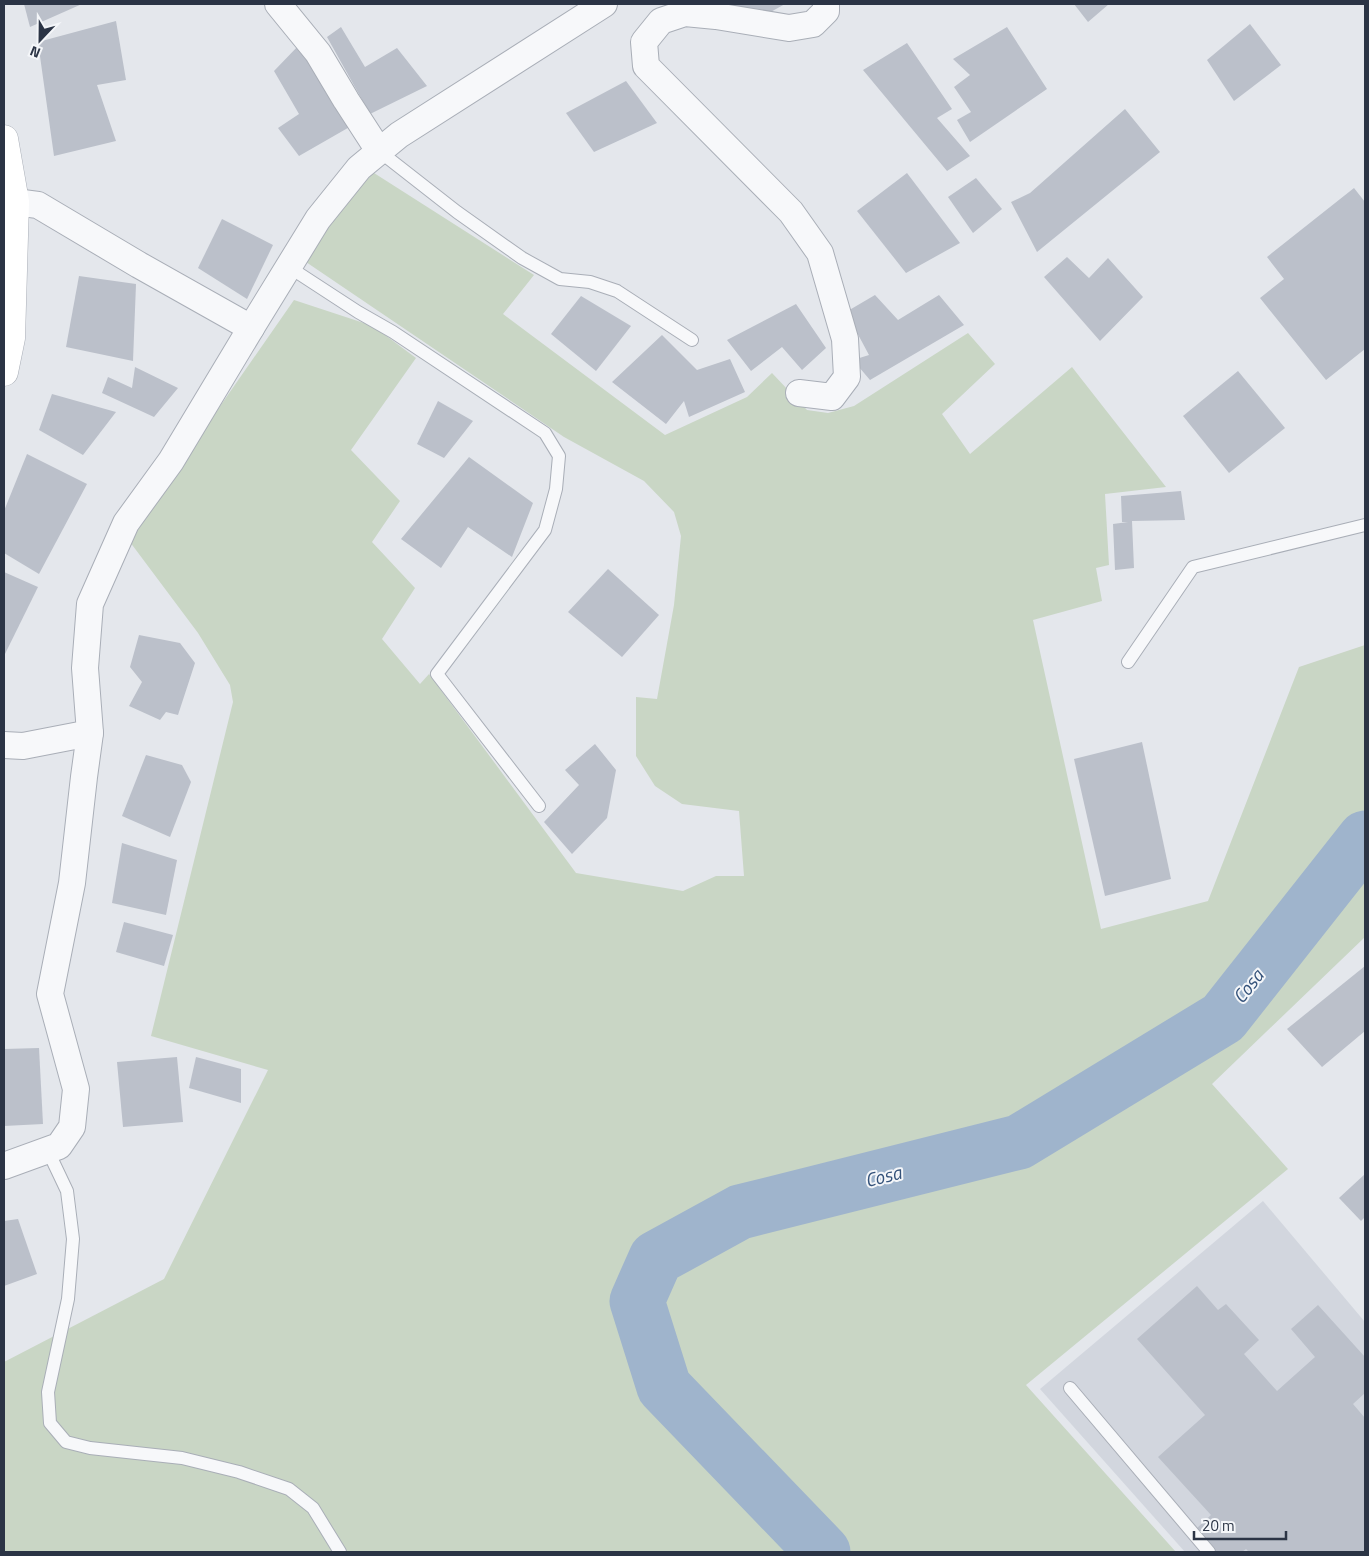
<svg xmlns="http://www.w3.org/2000/svg" width="1369" height="1556" font-family="'Titillium Web',sans-serif">
	<style>
		.built { fill: #d2d6de }
		.green { fill: #c9d6c5 }
		.lines { fill: none; stroke-linecap: round; stroke-linejoin: round }
		.river { stroke: #9fb4cc; stroke-width: 55 }
		.building { fill: #bbc0ca }
		.service-casing { stroke: #a9aeb7; stroke-width: 14 }
		.minor-casing { stroke: #a9aeb7; stroke-width: 28 }
		.secondary-casing { stroke: #a9aeb7; stroke-width: 29 }
		.service { stroke: #f7f8fa; stroke-width: 12 }
		.minor { stroke: #f7f8fa; stroke-width: 26 }
		.secondary { stroke: #fff; stroke-width: 28 }
		.labels { text-anchor: middle; stroke-width: 4; stroke-linejoin: round; paint-order: stroke }
		.water-label { font-size: 19px; font-style: italic; fill: #34527a; stroke: #f4f6f9 }
	</style>
	<rect width="100%" height="100%" fill="#e4e7ec"/>
	<path class="built" d="M1263 1201 1365 1322V1552H1185L1040 1389Z"/>
	<path class="green" d="M374 173 534 275 503 314 665 435 747 397 772 373 807 410 828 413 854 406 968 333 995 364 942 414 970 454 1072 367 1166 487 1105 494 1109 565 1096 568 1102 601 1033 620 1101 929 1208 901 1299 667 1365 645V937L1212 1084 1288 1169 1026 1385 1176 1552H4V1362L164 1279 268 1070 151 1036 233 702 230 685 198 633 130 542 200 435 294 300 373 326 416 358 351 450 400 501 372 542 415 588 382 639 420 684 429 674 576 873 683 891 716 876H744L739 811 682 804 655 786 636 756V697L657 699 674 605 681 536 674 512 644 481 564 437 306 262 347 198Z"/>
	<g class="lines">
		<path class="river" d="M823 1552 664 1387 637 1301 656 1258 740 1212 1019 1142 1223 1018 1365 838"/>
	</g>
	<g class="building">
		<path d="M24 4H82L30 27Z"/>
		<path d="M731 4H785L767 14 735 9Z"/>
		<path d="M1074 4H1109L1088 22Z"/>
		<path d="M116 21 126 80 97 85 116 141 54 156 38 42Z"/>
		<path d="M1250 24 1281 65 1234 101 1207 60Z"/>
		<path d="M341 27 365 67 397 48 427 86 370 114 327 37Z"/>
		<path d="M1007 27 1047 89 970 142 957 120 971 112 954 87 970 75 953 59Z"/>
		<path d="M907 43 952 109 937 118 970 156 947 171 863 70Z"/>
		<path d="M300 44 353 125 299 156 278 128 299 114 274 71Z"/>
		<path d="M626 81 657 123 594 152 566 113Z"/>
		<path d="M1125 109 1160 152 1037 252 1011 202 1030 193Z"/>
		<path d="M907 173 960 243 906 273 857 211Z"/>
		<path d="M976 178 1002 209 973 233 948 197Z"/>
		<path d="M1354 188 1365 202V349L1326 380 1260 298 1284 279 1267 257Z"/>
		<path d="M222 219 273 245 247 299 198 268Z"/>
		<path d="M1067 257 1089 278 1108 258 1143 297 1100 341 1044 277Z"/>
		<path d="M79 276 136 284 133 361 66 347Z"/>
		<path d="M875 295 898 320 939 295 964 325 870 380 853 360 869 355 846 312Z"/>
		<path d="M581 296 631 326 596 371 551 334Z"/>
		<path d="M796 304 826 348 802 370 782 347 751 371 727 340Z"/>
		<path d="M662 335 697 370 730 359 745 392 689 417 684 401 666 424 612 382Z"/>
		<path d="M135 367 178 388 154 417 102 393 108 377 132 388Z"/>
		<path d="M1238 371 1285 428 1229 473 1183 416Z"/>
		<path d="M52 394 116 412 83 455 39 430Z"/>
		<path d="M438 401 473 421 444 458 417 444Z"/>
		<path d="M27 454 87 484 39 574 4 553V511Z"/>
		<path d="M469 457 533 503 512 557 468 527 441 568 401 539Z"/>
		<path d="M1181 491 1185 520 1132 521 1134 568 1115 570 1113 524 1128 522H1122L1121 496Z"/>
		<path d="M608 569 659 615 622 657 568 612Z"/>
		<path d="M4 572 38 587 4 656Z"/>
		<path d="M139 635 180 643 195 663 178 715 166 712 160 720 129 706 142 682 130 667Z"/>
		<path d="M1142 742 1171 879 1105 896 1074 759Z"/>
		<path d="M595 744 616 770 607 818 572 854 544 822 579 785 565 770Z"/>
		<path d="M146 755 182 765 191 782 170 837 122 816Z"/>
		<path d="M122 843 177 860 166 915 112 903Z"/>
		<path d="M124 922 173 935 164 966 116 952Z"/>
		<path d="M1365 966V1031L1322 1067 1287 1029Z"/>
		<path d="M39 1048 43 1124 4 1126V1049Z"/>
		<path d="M177 1057 183 1122 123 1127 117 1062Z"/>
		<path d="M196 1057 241 1069V1103L189 1088Z"/>
		<path d="M1365 1174V1217L1361 1221 1339 1198Z"/>
		<path d="M18 1219 37 1274 4 1286V1221Z"/>
		<path d="M1197 1286 1218 1310 1226 1304 1259 1340 1244 1354 1277 1391 1315 1357 1291 1329 1318 1305 1365 1357V1393L1353 1404 1365 1418V1552H1249L1246 1549 1242 1552H1217L1196 1529 1211 1515 1158 1457 1205 1415 1137 1339Z"/>
	</g>
	<g class="lines">
		<defs>
			<g id="service">
				<path d="M379 151 457 212 522 258 560 279 590 282 617 291 692 340"/>
				<path d="M289 267 358 312 393 332 545 433 559 456 556 489 545 530 437 674 539 806"/>
				<path d="M1128 662 1193 567 1365 525"/>
				<path d="M48 1151 67 1191 73 1239 68 1299 48 1392 50 1423 66 1442 90 1448 182 1458 239 1472 289 1489 313 1508 340 1552"/>
				<path d="M1070 1388 1209 1552"/>
			</g>
			<g id="minor">
				<path d="M278 4 318 53 346 100 379 151"/>
				<path d="M15 202 38 205 139 265 251 328 318 219 359 168 399 135 604 4"/>
				<path d="M799 393 832 397 847 377 845 339 820 253 791 212 646 66 644 42 661 21 685 13 716 16 789 28 813 24 826 11V4"/>
				<path d="M4 745 23 746 90 733 85 668 90 604 126 523 171 461 251 328"/>
				<path d="M4 1166 59 1146 72 1127 76 1089 50 994 72 883 84 777 90 733"/>
			</g>
			<path id="secondary" d="M4 139 15 202 11 338 4 372"/>
		</defs>
		<use href="#service" class="service-casing"/>
		<use href="#minor" class="minor-casing"/>
		<use href="#secondary" class="secondary-casing"/>
		<use href="#service" class="service"/>
		<use href="#minor" class="minor"/>
		<use href="#secondary" class="secondary"/>
	</g>
	<g class="labels">
		<g class="water-label">
			<text transform="translate(1248 986) rotate(-52)" y="7">Cosa</text>
			<text transform="translate(883 1176) rotate(-14)" y="7">Cosa</text>
		</g>
	</g>
	<rect width="1369" height="1556" fill="none" stroke="#2b3445" stroke-width="10"/>
	<g transform="translate(40 40) rotate(202)" stroke="#f4f6f9" stroke-width="4" paint-order="stroke">
	<path d="M0-4L9 19L0 12L-9 19Z" fill="#2b3445"/>
	<text y="-8" font-size="14" font-weight="bold" text-anchor="middle" fill="#2b3445">N</text>
	</g>
	<path d="M1194 1531v8h92v-8" fill="none" stroke="#2b3445" stroke-width="2.5"/>
	<text x="1202" y="1531" font-size="15" fill="#2b3445" stroke="#f4f6f9" stroke-width="4" paint-order="stroke">20 m</text>
</svg>
